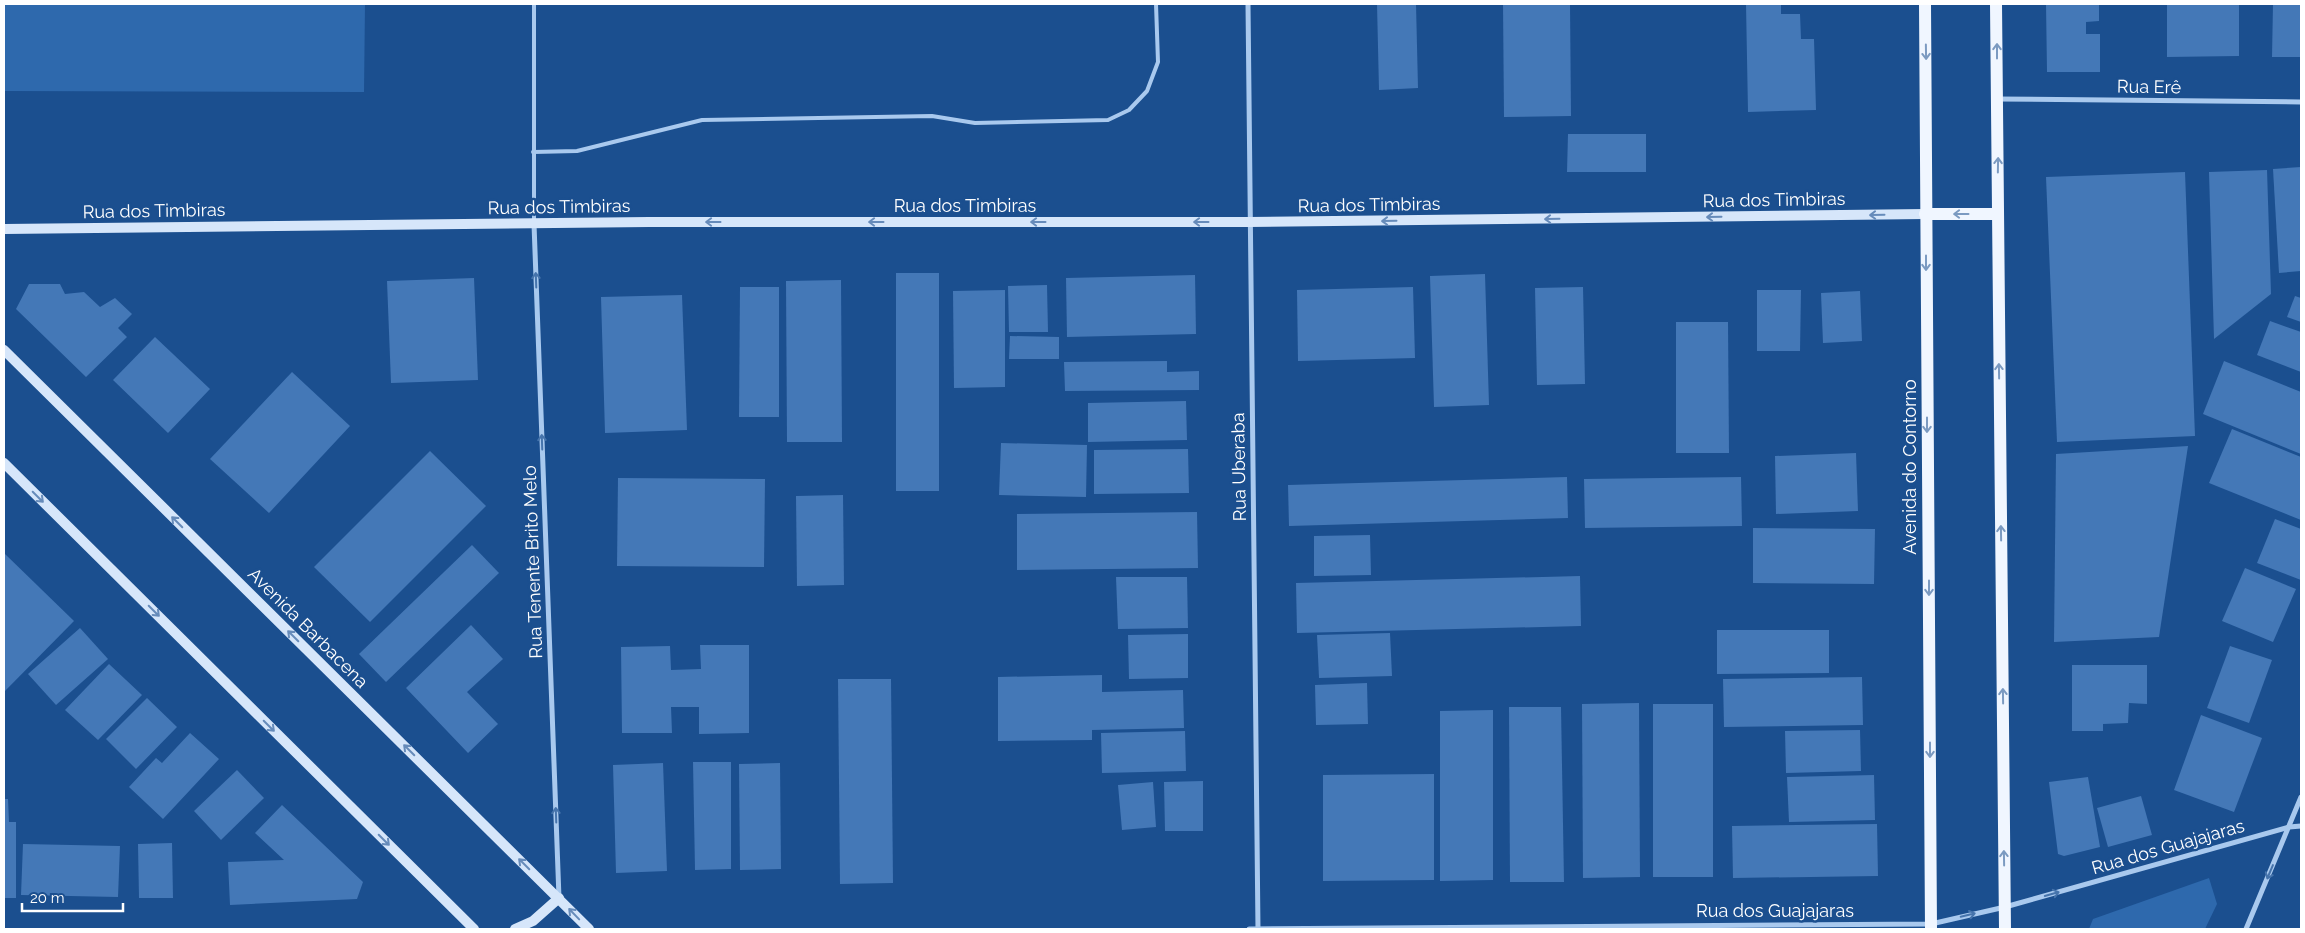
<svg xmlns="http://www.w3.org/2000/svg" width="2305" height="933" font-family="Raleway,sans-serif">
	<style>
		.green { fill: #2e69ad }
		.building { fill: #4478b7 }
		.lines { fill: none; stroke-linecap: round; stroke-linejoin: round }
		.lane { stroke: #a9c9ee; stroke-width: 4 }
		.street { stroke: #a9c9ee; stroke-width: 5 }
		.secondary { stroke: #d6e6fa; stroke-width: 10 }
		.primary { stroke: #f0f6ff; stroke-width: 12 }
		.oneway { stroke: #7b9ac1 }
		.oneway2 { stroke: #668bba }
		.oneway3 { stroke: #4674ac }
		.labels { text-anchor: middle; stroke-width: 5; stroke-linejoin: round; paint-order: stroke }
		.street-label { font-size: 18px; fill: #fff; stroke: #1b4f8f }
	</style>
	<rect width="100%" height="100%" fill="#1b4f8f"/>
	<g class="green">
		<path d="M4 4H365L364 92 4 91Z"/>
		<path d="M2209 878 2217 904 2205 929H2089L2093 919Z"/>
	</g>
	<g class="building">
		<path d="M1377 4H1416L1418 88 1379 90Z"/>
		<path d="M1503 4H1570L1571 116 1504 117Z"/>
		<path d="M1746 4H1781V14H1800L1801 39H1814L1816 110 1748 112Z"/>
		<path d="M2046 4H2099V21L2086 22V34H2100V72H2047Z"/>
		<path d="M2167 4H2239V56L2167 57Z"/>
		<path d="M2273 4H2301V57H2272Z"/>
		<path d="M1568 134H1646V172H1567Z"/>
		<path d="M2301 167V271L2279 273 2273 169Z"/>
		<path d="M2267 170 2271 294 2214 339 2209 172Z"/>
		<path d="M2185 172 2195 436 2057 442 2046 177Z"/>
		<rect x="896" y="273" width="43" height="218"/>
		<path d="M1485 274 1489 405 1434 407 1430 276Z"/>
		<path d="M1195 275 1196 334 1067 337 1066 278Z"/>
		<path d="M474 278 478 380 391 383 387 281Z"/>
		<path d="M841 280 842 442H787L786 281Z"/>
		<path d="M29 284H60L65 294 84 292 100 307 115 298 132 314 118 328 127 337 86 377 16 309Z"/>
		<path d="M1047 285 1048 332H1009L1008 286Z"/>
		<path d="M740 287H779V417H739Z"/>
		<path d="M1413 287 1415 358 1298 361 1297 290Z"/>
		<path d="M1583 287 1585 384 1537 385 1535 288Z"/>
		<path d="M1005 290V387L954 388 953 291Z"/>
		<path d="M1757 290H1801L1800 351H1757Z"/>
		<path d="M1860 291 1862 341 1823 343 1821 293Z"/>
		<path d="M682 295 687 430 605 433 601 297Z"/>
		<path d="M2295 296 2301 298V322L2287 317Z"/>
		<path d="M2270 321 2301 332V372L2257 355Z"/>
		<path d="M1676 322H1728L1729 453H1676Z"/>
		<path d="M1010 336 1059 337V359H1009Z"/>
		<path d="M155 337 210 389 168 433 113 380Z"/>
		<path d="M1167 361V372L1199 371V390L1065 391 1064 362Z"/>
		<path d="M2224 361 2301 392V454L2203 414Z"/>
		<path d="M292 372 350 426 269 513 210 459Z"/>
		<path d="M1186 401 1187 440 1088 442V403Z"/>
		<path d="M2232 429 2301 457V520L2209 483Z"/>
		<path d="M1001 443 1087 445 1086 497 999 495Z"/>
		<path d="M2188 446 2159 637 2054 642 2056 454Z"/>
		<path d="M1188 449 1189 493 1094 494V450Z"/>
		<path d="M430 451 486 506 370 622 314 567Z"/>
		<path d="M1856 453 1858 511 1776 514 1775 456Z"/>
		<path d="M1567 477 1568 518 1289 526 1288 485Z"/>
		<path d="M1741 477 1742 526 1585 528 1584 479Z"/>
		<path d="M618 478 765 479 764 567 617 566Z"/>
		<path d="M843 495 844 585 797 586 796 496Z"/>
		<path d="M1197 512 1198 568 1017 570V514Z"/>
		<path d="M2275 519 2301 529V580L2257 563Z"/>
		<path d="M1753 528 1875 529 1874 584 1753 583Z"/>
		<path d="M1370 535 1371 575 1314 576V536Z"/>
		<path d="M472 545 499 573 386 682 359 654Z"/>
		<path d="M4 553 74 621 4 692Z"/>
		<path d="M2245 568 2296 589 2273 642 2222 621Z"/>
		<path d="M1580 576 1581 626 1297 633 1296 583Z"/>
		<path d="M1116 577H1187L1188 628 1118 629Z"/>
		<path d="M471 625 503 659 467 692 498 724 468 753 406 688Z"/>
		<path d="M80 628 108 659 56 705 28 674Z"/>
		<path d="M1717 630H1829V673L1717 674Z"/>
		<path d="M1390 633 1392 676 1319 678 1317 635Z"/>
		<path d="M1188 634V678L1129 679 1128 635Z"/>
		<path d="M700 645H749V733L699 734V707H671L672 733H622L621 647 670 646 671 670 701 669Z"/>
		<path d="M2230 646 2272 660 2249 723 2207 708Z"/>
		<path d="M109 664 142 695 98 740 65 710Z"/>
		<path d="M2072 665H2147V704L2129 703 2128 723 2103 724V731H2072Z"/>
		<path d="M1102 675V692L1183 690 1184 728 1092 730V740L998 741V677Z"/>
		<path d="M1862 677 1863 725 1724 727 1723 679Z"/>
		<path d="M838 679H891L893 883 840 884Z"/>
		<path d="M1367 683 1368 724 1316 725 1315 685Z"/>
		<path d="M147 698 177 727 136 769 106 739Z"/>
		<path d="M1639 703 1640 877 1583 878 1582 704Z"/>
		<rect x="1653" y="704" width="60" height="173"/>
		<path d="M1509 707H1561L1564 882H1510Z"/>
		<path d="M1493 710V880L1440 881V711Z"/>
		<path d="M2201 715 2262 738 2234 812 2174 790Z"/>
		<path d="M1860 730 1861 771 1786 773 1785 731Z"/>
		<path d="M1185 731 1186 771 1102 773 1101 733Z"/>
		<path d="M190 733 219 759 163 819 129 787 156 758 162 763Z"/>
		<path d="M693 762H731V869L695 870Z"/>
		<path d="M663 763 667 871 616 873 613 765Z"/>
		<path d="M780 763 781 869 740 870 739 764Z"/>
		<path d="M237 770 264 798 221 840 194 811Z"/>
		<path d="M1434 774V880L1323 881V775Z"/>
		<path d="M1874 775 1875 820 1789 822 1787 777Z"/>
		<path d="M2088 777 2100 847 2064 856 2058 854 2049 782Z"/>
		<path d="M1203 781V831H1165L1164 782Z"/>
		<path d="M1153 782 1156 827 1122 830 1118 785Z"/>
		<path d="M2141 796 2152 835 2108 847 2097 808Z"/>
		<path d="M4 799H8L9 822H16V898H4Z"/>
		<path d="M282 805 363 882 357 899 230 905 228 862 284 860 255 833Z"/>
		<path d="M1877 824 1878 876 1733 878 1732 826Z"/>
		<path d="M172 843 173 898H139L138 844Z"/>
		<path d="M23 844 120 846 118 897 21 895Z"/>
	</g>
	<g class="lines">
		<g class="lane">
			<path d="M533 152 577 151 702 120 932 116 975 123 1108 120 1129 110 1147 91 1158 62 1156 4"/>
			<path d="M534 221V4"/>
		</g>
		<g class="street">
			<path d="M1248 4 1258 929"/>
			<path d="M1997 99 2301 102"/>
			<path d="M534 224 559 898"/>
			<path d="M1249 929 1931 924 2005 907 2289 827 2301 826"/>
			<path d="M2246 929 2301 797"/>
		</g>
		<g class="secondary">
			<path d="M4 229 649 222H1249L1925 214"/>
			<path d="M4 350 589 929"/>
			<path d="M4 463 474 929"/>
			<path d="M515 929 533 921 559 898"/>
		</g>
		<g class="primary">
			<path d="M1925 4 1931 929"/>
			<path d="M1996 4 2005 929"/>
			<path d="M1925 214H1997"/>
		</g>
	</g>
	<defs><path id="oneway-shaft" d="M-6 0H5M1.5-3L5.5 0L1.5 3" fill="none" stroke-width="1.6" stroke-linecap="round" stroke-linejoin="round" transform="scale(1.25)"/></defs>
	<g class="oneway">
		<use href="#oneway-shaft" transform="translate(1997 51) rotate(-90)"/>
		<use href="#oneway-shaft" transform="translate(1926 52) rotate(89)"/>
		<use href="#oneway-shaft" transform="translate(1998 165) rotate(-89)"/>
		<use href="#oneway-shaft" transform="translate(1961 214) rotate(180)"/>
		<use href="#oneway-shaft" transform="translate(1926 263) rotate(90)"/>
		<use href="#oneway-shaft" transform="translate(1999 371) rotate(-91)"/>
		<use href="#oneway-shaft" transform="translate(1927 425) rotate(90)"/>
		<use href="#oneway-shaft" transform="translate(2001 533) rotate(-91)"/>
		<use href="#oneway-shaft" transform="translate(1929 588) rotate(90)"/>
		<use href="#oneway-shaft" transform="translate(2003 696) rotate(-91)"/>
		<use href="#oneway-shaft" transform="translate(1930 750) rotate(90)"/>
		<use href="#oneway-shaft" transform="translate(2004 858) rotate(-91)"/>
	</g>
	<g class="oneway2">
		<use href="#oneway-shaft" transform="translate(1877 215) rotate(179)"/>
		<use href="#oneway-shaft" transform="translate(1714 217) rotate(179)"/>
		<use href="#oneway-shaft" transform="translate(1552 219) rotate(179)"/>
		<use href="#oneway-shaft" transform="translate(1389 221) rotate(179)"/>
		<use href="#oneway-shaft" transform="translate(713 222) rotate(-180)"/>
		<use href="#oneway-shaft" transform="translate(876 222) rotate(-180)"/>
		<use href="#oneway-shaft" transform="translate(1038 222) rotate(-180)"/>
		<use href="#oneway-shaft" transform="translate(1201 222) rotate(-180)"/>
		<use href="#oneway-shaft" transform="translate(38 497) rotate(45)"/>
		<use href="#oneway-shaft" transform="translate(177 522) rotate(-135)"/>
		<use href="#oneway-shaft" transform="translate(154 611) rotate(45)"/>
		<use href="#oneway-shaft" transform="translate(293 636) rotate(-135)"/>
		<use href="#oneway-shaft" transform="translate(269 726) rotate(45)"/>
		<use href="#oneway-shaft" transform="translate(409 750) rotate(-135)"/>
		<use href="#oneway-shaft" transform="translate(384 840) rotate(45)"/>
		<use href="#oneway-shaft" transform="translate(524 864) rotate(-135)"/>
		<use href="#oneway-shaft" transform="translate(574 914) rotate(-134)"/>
	</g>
	<g class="oneway3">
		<use href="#oneway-shaft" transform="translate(536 280) rotate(-92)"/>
		<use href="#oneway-shaft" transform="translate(542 442) rotate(-92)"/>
		<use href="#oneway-shaft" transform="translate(556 815) rotate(-92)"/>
		<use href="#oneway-shaft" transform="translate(2270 872) rotate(113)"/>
		<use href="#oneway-shaft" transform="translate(2052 894) rotate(-16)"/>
		<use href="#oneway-shaft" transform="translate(1968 915) rotate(-13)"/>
	</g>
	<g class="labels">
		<g class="street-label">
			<text transform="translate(2149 87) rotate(1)" y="6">Rua Erê</text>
			<text transform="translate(1774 200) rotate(-1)" y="6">Rua dos Timbiras</text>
			<text transform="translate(1369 205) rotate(-1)" y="6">Rua dos Timbiras</text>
			<text x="965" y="212">Rua dos Timbiras</text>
			<text transform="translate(559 207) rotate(-1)" y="6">Rua dos Timbiras</text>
			<text transform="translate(154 211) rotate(-1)" y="6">Rua dos Timbiras</text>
			<text transform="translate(1239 467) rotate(-91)" y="6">Rua Uberaba</text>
			<text transform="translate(1910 467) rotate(-90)" y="6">Avenida do Contorno</text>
			<text transform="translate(533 562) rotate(-92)" y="6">Rua Tenente Brito Melo</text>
			<text transform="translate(308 628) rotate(45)" y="6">Avenida Barbacena</text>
			<text transform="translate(2168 847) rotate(-16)" y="6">Rua dos Guajajaras</text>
			<text x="1775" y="917">Rua dos Guajajaras</text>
		</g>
	</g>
	<rect width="2305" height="933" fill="none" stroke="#ffffff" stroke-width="10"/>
	<path d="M22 903v8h101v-8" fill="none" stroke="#ffffff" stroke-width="2.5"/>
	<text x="30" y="903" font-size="15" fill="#ffffff" stroke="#1b4f8f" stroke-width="4" paint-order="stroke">20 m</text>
</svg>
